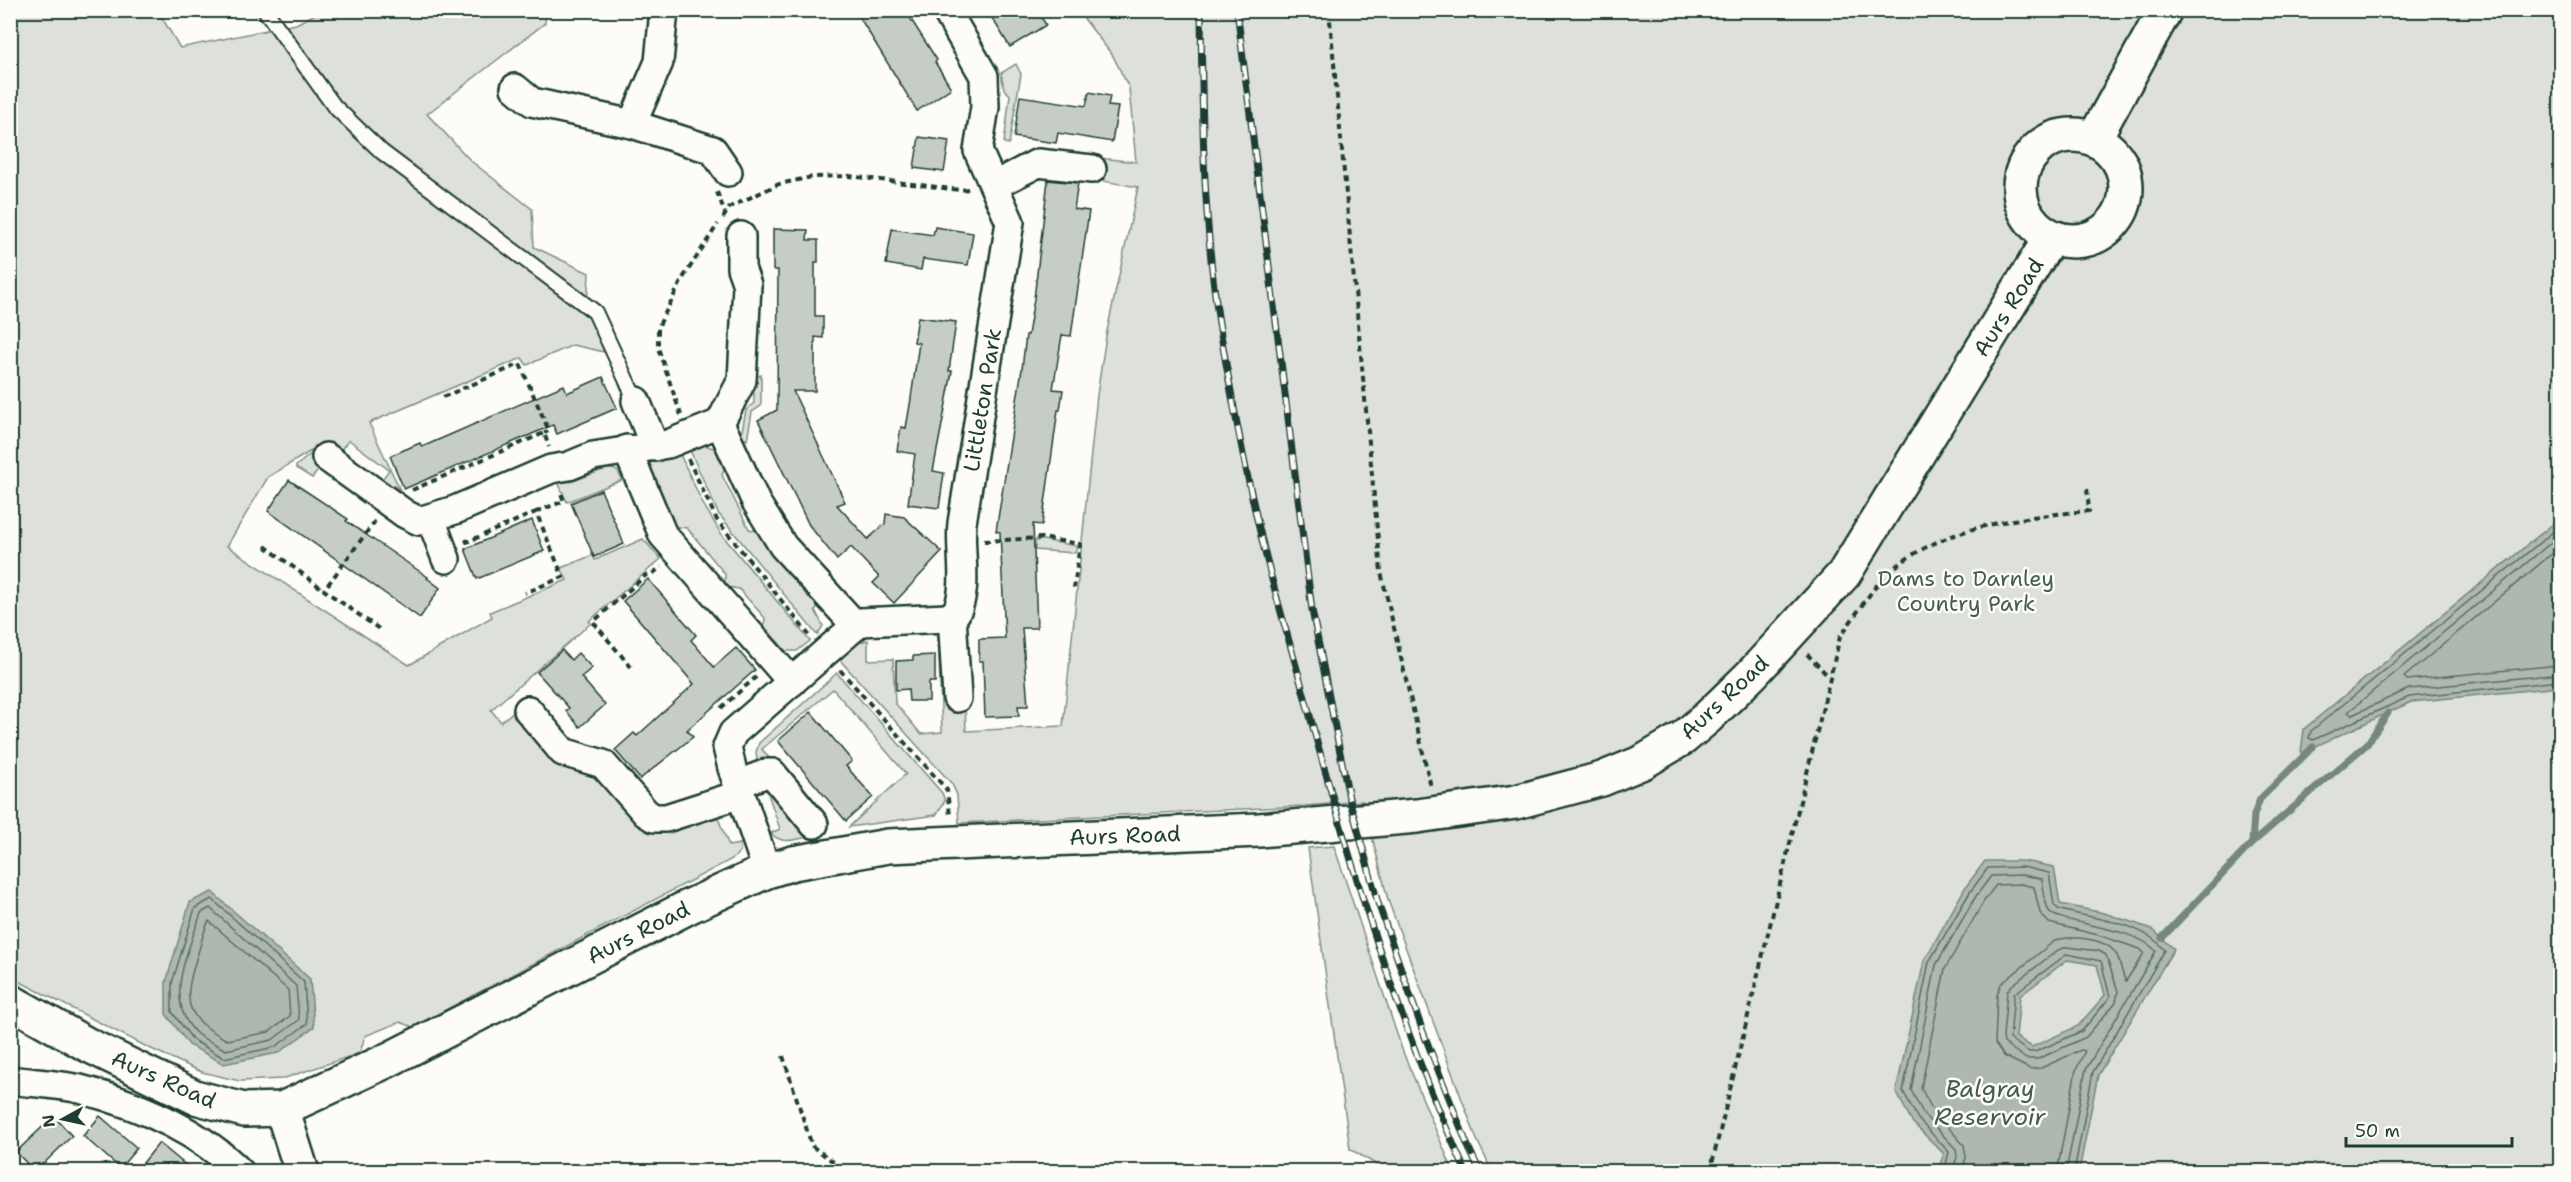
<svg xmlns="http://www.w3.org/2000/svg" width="2571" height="1182" font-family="'Shantell Sans',sans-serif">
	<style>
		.green { fill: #dde0db; stroke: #7e8e88; stroke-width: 1.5 }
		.water { fill: #aeb8b1; stroke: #75877f; stroke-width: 1.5; fill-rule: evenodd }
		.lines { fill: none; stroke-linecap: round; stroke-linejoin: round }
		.shore { stroke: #586e66; stroke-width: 1.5 }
		.stream { stroke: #75877f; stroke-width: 7 }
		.building { fill: #c6cdc7; stroke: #1f3d34; stroke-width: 1.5 }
		.service-casing { stroke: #1f3d34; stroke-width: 18 }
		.minor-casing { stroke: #1f3d34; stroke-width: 32 }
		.tertiary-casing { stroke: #1f3d34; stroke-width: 38 }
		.path { stroke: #1f3d34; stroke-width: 4; stroke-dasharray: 6 4.5; stroke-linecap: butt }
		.service { stroke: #fdfcf7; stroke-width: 14 }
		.minor { stroke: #fdfcf7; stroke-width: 27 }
		.tertiary { stroke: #fdfcf7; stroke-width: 33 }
		.rail-casing { stroke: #1f3d34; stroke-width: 7 }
		.rail { stroke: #fdfcf7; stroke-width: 4.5; stroke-dasharray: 14; stroke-linecap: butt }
		.labels { text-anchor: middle; stroke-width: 5; stroke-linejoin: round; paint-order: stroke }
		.street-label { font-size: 22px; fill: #1f3d34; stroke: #fdfcf7 }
		.park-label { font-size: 22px; fill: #455e55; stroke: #fdfcf7 }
		.water-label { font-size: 24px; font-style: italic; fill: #435c53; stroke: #fdfcf7 }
	</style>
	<rect width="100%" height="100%" fill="#fdfcf7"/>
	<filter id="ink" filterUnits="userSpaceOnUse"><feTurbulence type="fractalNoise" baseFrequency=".0167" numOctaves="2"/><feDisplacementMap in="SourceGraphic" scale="12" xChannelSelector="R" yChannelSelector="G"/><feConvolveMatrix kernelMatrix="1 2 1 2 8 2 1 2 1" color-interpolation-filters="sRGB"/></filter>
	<g filter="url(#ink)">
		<g class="green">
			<path d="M10 11H158L180 48 296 24 321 11H546L545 23 427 114 471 161 532 209 534 247 589 273 587 306 604 352 573 345 527 365 522 358 369 423 401 492 394 485 390 490 380 482 389 470 349 440C338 455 323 463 312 478L296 468V466L324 443 268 477 227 546 409 665 492 617 490 612 567 580 561 568 593 555 595 560 643 539 661 559 589 621 591 623 491 710 501 722 515 710 600 775 636 811 716 813 729 846 740 844V851L734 858 413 1027 400 1022 365 1036 360 1053 282 1079 240 1081 202 1072 147 1047 11 977Z"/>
			<path d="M1078 11H2560V1171H1492L1477 1140 1388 900 1363 801 1305 806 959 823 957 795 952 784 839 659 860 642 868 640V660L893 659 895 703 921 734 942 732 938 636H945L965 705 966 731 1063 726 1097 395 1106 336 1138 187 1097 180 1100 158 1136 162 1129 88 1113 56Z"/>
			<path d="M1016 64 1021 74 1009 144 1004 143 1010 95 1004 89 1001 73Z"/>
			<path d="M761 375V406L752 412 747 440 741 436 746 410 754 403V377Z"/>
			<path d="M697 442 724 452 728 460 722 475 749 529 763 532 775 556 819 606 815 610 823 626 817 635 718 513 688 446Z"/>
			<path d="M678 450 703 504 722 535 810 641 797 651H786L764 626 765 618 739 589 727 587 725 583V574L687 528 670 526 644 465Z"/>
			<path d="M608 468 618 471 622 480 567 502 558 482 563 480 571 482Z"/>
			<path d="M1043 540 1077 546 1075 553 1035 550V541Z"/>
			<path d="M837 673 942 793 945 801 936 815 849 827 906 774 833 689 762 749 769 758 758 767 756 752 759 743Z"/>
			<path d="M765 785 812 836C797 839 782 846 771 833L780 829Z"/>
			<path d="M1334 846 1403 1052 1453 1171H1387L1350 1149 1308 848Z"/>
		</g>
		<g class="water">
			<path d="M2560 518V687L2411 702 2301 753 2304 729Z"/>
			<path d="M1985 861H2023L2054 867 2060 904 2104 913 2152 929 2174 949 2098 1075 2079 1171H1937L1944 1154 1913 1123 1896 1092 1924 961 1965 888ZM2067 960 2097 965 2105 995 2078 1026 2032 1047 2016 1037 2020 996Z"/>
			<path d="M212 892 310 979 314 1027 278 1053 224 1064 189 1045 166 1014V982L190 902Z"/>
		</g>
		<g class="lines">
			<g class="shore">
				<path d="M2560 526 2311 731 2309 738 2313 740 2409 697 2560 681"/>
				<path d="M2560 535 2348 712 2352 715 2409 689 2560 674"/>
				<path d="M2560 547 2404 677 2407 680 2560 665"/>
				<path d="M212 899 304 982 307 1024 275 1047 224 1058 193 1040 172 1012V983L195 908Z"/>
				<path d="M210 908 296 986 299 1020 272 1040 226 1050C217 1045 205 1040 197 1034 162 1001 189 951 201 913Z"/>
				<path d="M209 921 288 990 290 1016 269 1032 227 1040C183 1016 183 1002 197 956 201 945 203 931 209 921Z"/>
				<path d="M2067 947 2099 951 2106 955 2118 991 2116 1002 2086 1037 2038 1059H2026L2004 1043 2003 1036 2007 992 2011 986 2058 950Z"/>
				<path d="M2067 954 2101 961 2110 997 2082 1031 2035 1052H2029L2010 1039 2014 994Z"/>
				<path d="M1944 1172 1949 1152 1918 1119 1903 1091 1929 962 1970 892 1988 868 2023 867 2049 873 2054 905 2058 909C2093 920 2140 920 2165 950L2093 1072 2074 1172"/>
				<path d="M1952 1172 1957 1157 1956 1149 1924 1115 1911 1090 1936 965 1976 896 1991 876 2022 875 2042 879C2044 889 2044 903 2049 911 2057 924 2135 926 2156 951L2086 1069 2066 1172"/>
				<path d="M1961 1172 1966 1158 1964 1145 1932 1109 1921 1088 1945 969 1984 901 1996 885 2021 884 2034 887 2040 913 2049 923 2098 935 2140 949 2144 953 2126 981C2121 973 2121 962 2116 954 2107 938 2068 934 2053 942L2001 984 1997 995 1995 1043 2004 1056 2030 1069 2041 1068 2081 1050 2085 1051 2076 1070 2057 1172"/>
			</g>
			<g class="stream">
				<path d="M2252 843 2367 744 2388 713"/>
				<path d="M2162 938 2252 843 2254 815 2260 799 2313 747"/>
			</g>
		</g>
		<g class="building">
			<path d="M855 10H905L937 60 935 62 951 88 917 111Z"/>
			<path d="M987 10H1037L1046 25 1010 47Z"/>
			<path d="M1089 92 1110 96 1108 106 1118 107 1112 142 1058 133 1056 143 1014 137 1020 96 1086 106Z"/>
			<path d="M919 137 949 141 944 172 914 168Z"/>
			<path d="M1048 180 1078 183 1074 209 1089 211 1071 336 1062 335 1053 389 1063 390 1060 410H1058L1042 525 1033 524 1037 628H1022L1028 706H1018L1019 716 985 717 983 661H979V639L1005 638 1000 532 996 531 1022 369 1026 335H1028L1034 299Z"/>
			<path d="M935 227 973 233 968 265 923 259 921 270 886 264 892 229 933 235Z"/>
			<path d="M773 229 808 230 807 240H818V262H815V316H823V338L815 337V391H793L845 502 837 505 868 539 885 524 886 514 904 517 942 552 894 603 873 583 879 577 851 547 837 560 809 525 758 420 777 410 778 270H773Z"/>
			<path d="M918 317 956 322 949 371H952L949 388 933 471 944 473 939 508 908 504 915 454 897 451 901 427 906 428 910 405 919 343 914 342Z"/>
			<path d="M603 377 617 408 557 434 553 425 404 489 390 456 420 443 422 447 445 437 564 385 567 393Z"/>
			<path d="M289 480 348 519 346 521 428 577 427 578 440 588 420 618 268 511Z"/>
			<path d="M601 490 624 544 594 557 571 503Z"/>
			<path d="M532 520 544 551 477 579 465 549Z"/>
			<path d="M648 579 696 635 691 640 714 667 736 648 755 670 687 730 693 737 640 779 615 750 634 733 637 736 694 684 623 601Z"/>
			<path d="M562 650 571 660 578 653 592 668 581 677 605 705 580 727 566 711 569 708 537 672Z"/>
			<path d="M935 655V682H929V701H909L908 689 896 690V661L913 660V656Z"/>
			<path d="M811 712 852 761 846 766 873 797 846 821 778 741Z"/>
			<path d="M54 1116 72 1136 35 1172 16 1152Z"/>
			<path d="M100 1116 137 1148 120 1168 83 1136Z"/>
			<path d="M159 1143 194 1172H154L143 1163Z"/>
		</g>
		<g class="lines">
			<defs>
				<path id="service" d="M265 10 334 106 382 152 595 312 636 401"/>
				<g id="minor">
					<path d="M515 88 532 102 632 124 713 150 728 172"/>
					<path d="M632 124 659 62 664 10"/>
					<path d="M995 185 1038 163 1092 169"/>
					<path d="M636 401 655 447"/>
					<path d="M720 423 756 502 783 546 856 626"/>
					<path d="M627 449 663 535 792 682"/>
					<path d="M326 457 405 514 419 521 455 510 551 469 569 466 593 456 668 444 720 423 742 380 747 285 741 268V236"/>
					<path d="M431 519 446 559"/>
					<path d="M952 615 957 698"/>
					<path d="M528 710 563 752 603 764 646 813 654 818H666L741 794"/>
					<path d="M738 784 767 773H772L814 824"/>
					<path d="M767 871 732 768 727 747 733 733 860 622 947 618 956 613C969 587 959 552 962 523L1010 222 978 151 985 107 984 76 946 10"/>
					<path d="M10 1080C33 1083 57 1084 80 1089 136 1104 198 1130 240 1172"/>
				</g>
				<g id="tertiary">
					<circle cx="2073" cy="188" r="53"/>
					<path d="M2094 139 2165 10"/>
					<path d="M10 1001 86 1044 195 1097 244 1110 282 1109 386 1061 690 906 767 871 793 863 888 846 1259 830 1417 816 1516 802 1602 779 1643 762 1683 738 1708 717 1752 674 1844 574 2051 237"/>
					<path d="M282 1109 302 1172"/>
				</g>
			</defs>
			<use href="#service" class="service-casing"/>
			<use href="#minor" class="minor-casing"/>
			<use href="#tertiary" class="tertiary-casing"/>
			<g class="path">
				<path d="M1329 10 1381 572 1431 787"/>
				<path d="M717 192 725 213"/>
				<path d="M723 218 730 207 779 184 812 177 849 176 960 190 969 189"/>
				<path d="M443 397 520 364 549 431 544 433"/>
				<path d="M681 415 658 348V327L683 278 718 224"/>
				<path d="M688 459 717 520 809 635"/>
				<path d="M412 490 544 433 549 447"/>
				<path d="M536 512 564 501 560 491"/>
				<path d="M375 521 324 590 379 629"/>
				<path d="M466 539 467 542 536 512 563 577 525 593"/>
				<path d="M984 541 1042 538 1080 544 1074 588"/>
				<path d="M265 546 324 590"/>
				<path d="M1807 654 1830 678"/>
				<path d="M631 667 593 622 646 575 652 574 661 567"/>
				<path d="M840 670 947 790 950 816"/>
				<path d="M721 708 756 677"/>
				<path d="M783 1056 812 1146 847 1172"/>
				<path d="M1710 1172 1840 637C1853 619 1875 584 1890 571 1945 525 2021 517 2089 511L2087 487"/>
			</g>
			<use href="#service" class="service"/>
			<use href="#minor" class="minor"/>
			<use href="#tertiary" class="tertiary"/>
			<defs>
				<g id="rail">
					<path d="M1201 10C1202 114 1203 220 1219 323 1231 394 1244 466 1261 536 1275 596 1294 656 1310 716 1351 868 1400 1029 1466 1172"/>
					<path d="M1237 10 1312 610 1349 798 1378 903 1422 1029 1467 1144 1480 1172"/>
				</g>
			</defs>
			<use href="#rail" class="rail-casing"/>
			<use href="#rail" class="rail"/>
		</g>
	</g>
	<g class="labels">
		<g class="street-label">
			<text transform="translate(2008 307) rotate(-58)" y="8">Aurs Road</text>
			<text transform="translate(982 400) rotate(-81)" y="8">Littleton Park</text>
			<text transform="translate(1724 697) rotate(-43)" y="8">Aurs Road</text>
			<text transform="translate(1125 835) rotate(-2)" y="8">Aurs Road</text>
			<text transform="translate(638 932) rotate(-27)" y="8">Aurs Road</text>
			<text transform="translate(164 1079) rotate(24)" y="8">Aurs Road</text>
		</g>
		<g class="park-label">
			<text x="1966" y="586">Dams to Darnley<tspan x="1966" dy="25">Country Park</tspan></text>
		</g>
		<g class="water-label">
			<text x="1990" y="1097">Balgray<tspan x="1990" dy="28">Reservoir</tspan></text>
		</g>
	</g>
	<rect width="2571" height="1182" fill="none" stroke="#fdfcf7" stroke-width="36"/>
	<rect x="18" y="18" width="2535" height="1146" fill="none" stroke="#1f3d34" stroke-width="2" filter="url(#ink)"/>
	<g transform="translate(63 1119) rotate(262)" stroke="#fdfcf7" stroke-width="4.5" paint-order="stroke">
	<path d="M0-4.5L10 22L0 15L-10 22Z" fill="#1f3d34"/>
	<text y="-9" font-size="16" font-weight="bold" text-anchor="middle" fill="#1f3d34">N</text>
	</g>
	<path d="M2346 1137v9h166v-9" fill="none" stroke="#1f3d34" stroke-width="3"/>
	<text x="2355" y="1137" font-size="18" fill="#1f3d34" stroke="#fdfcf7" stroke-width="4.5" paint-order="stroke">50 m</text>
</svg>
